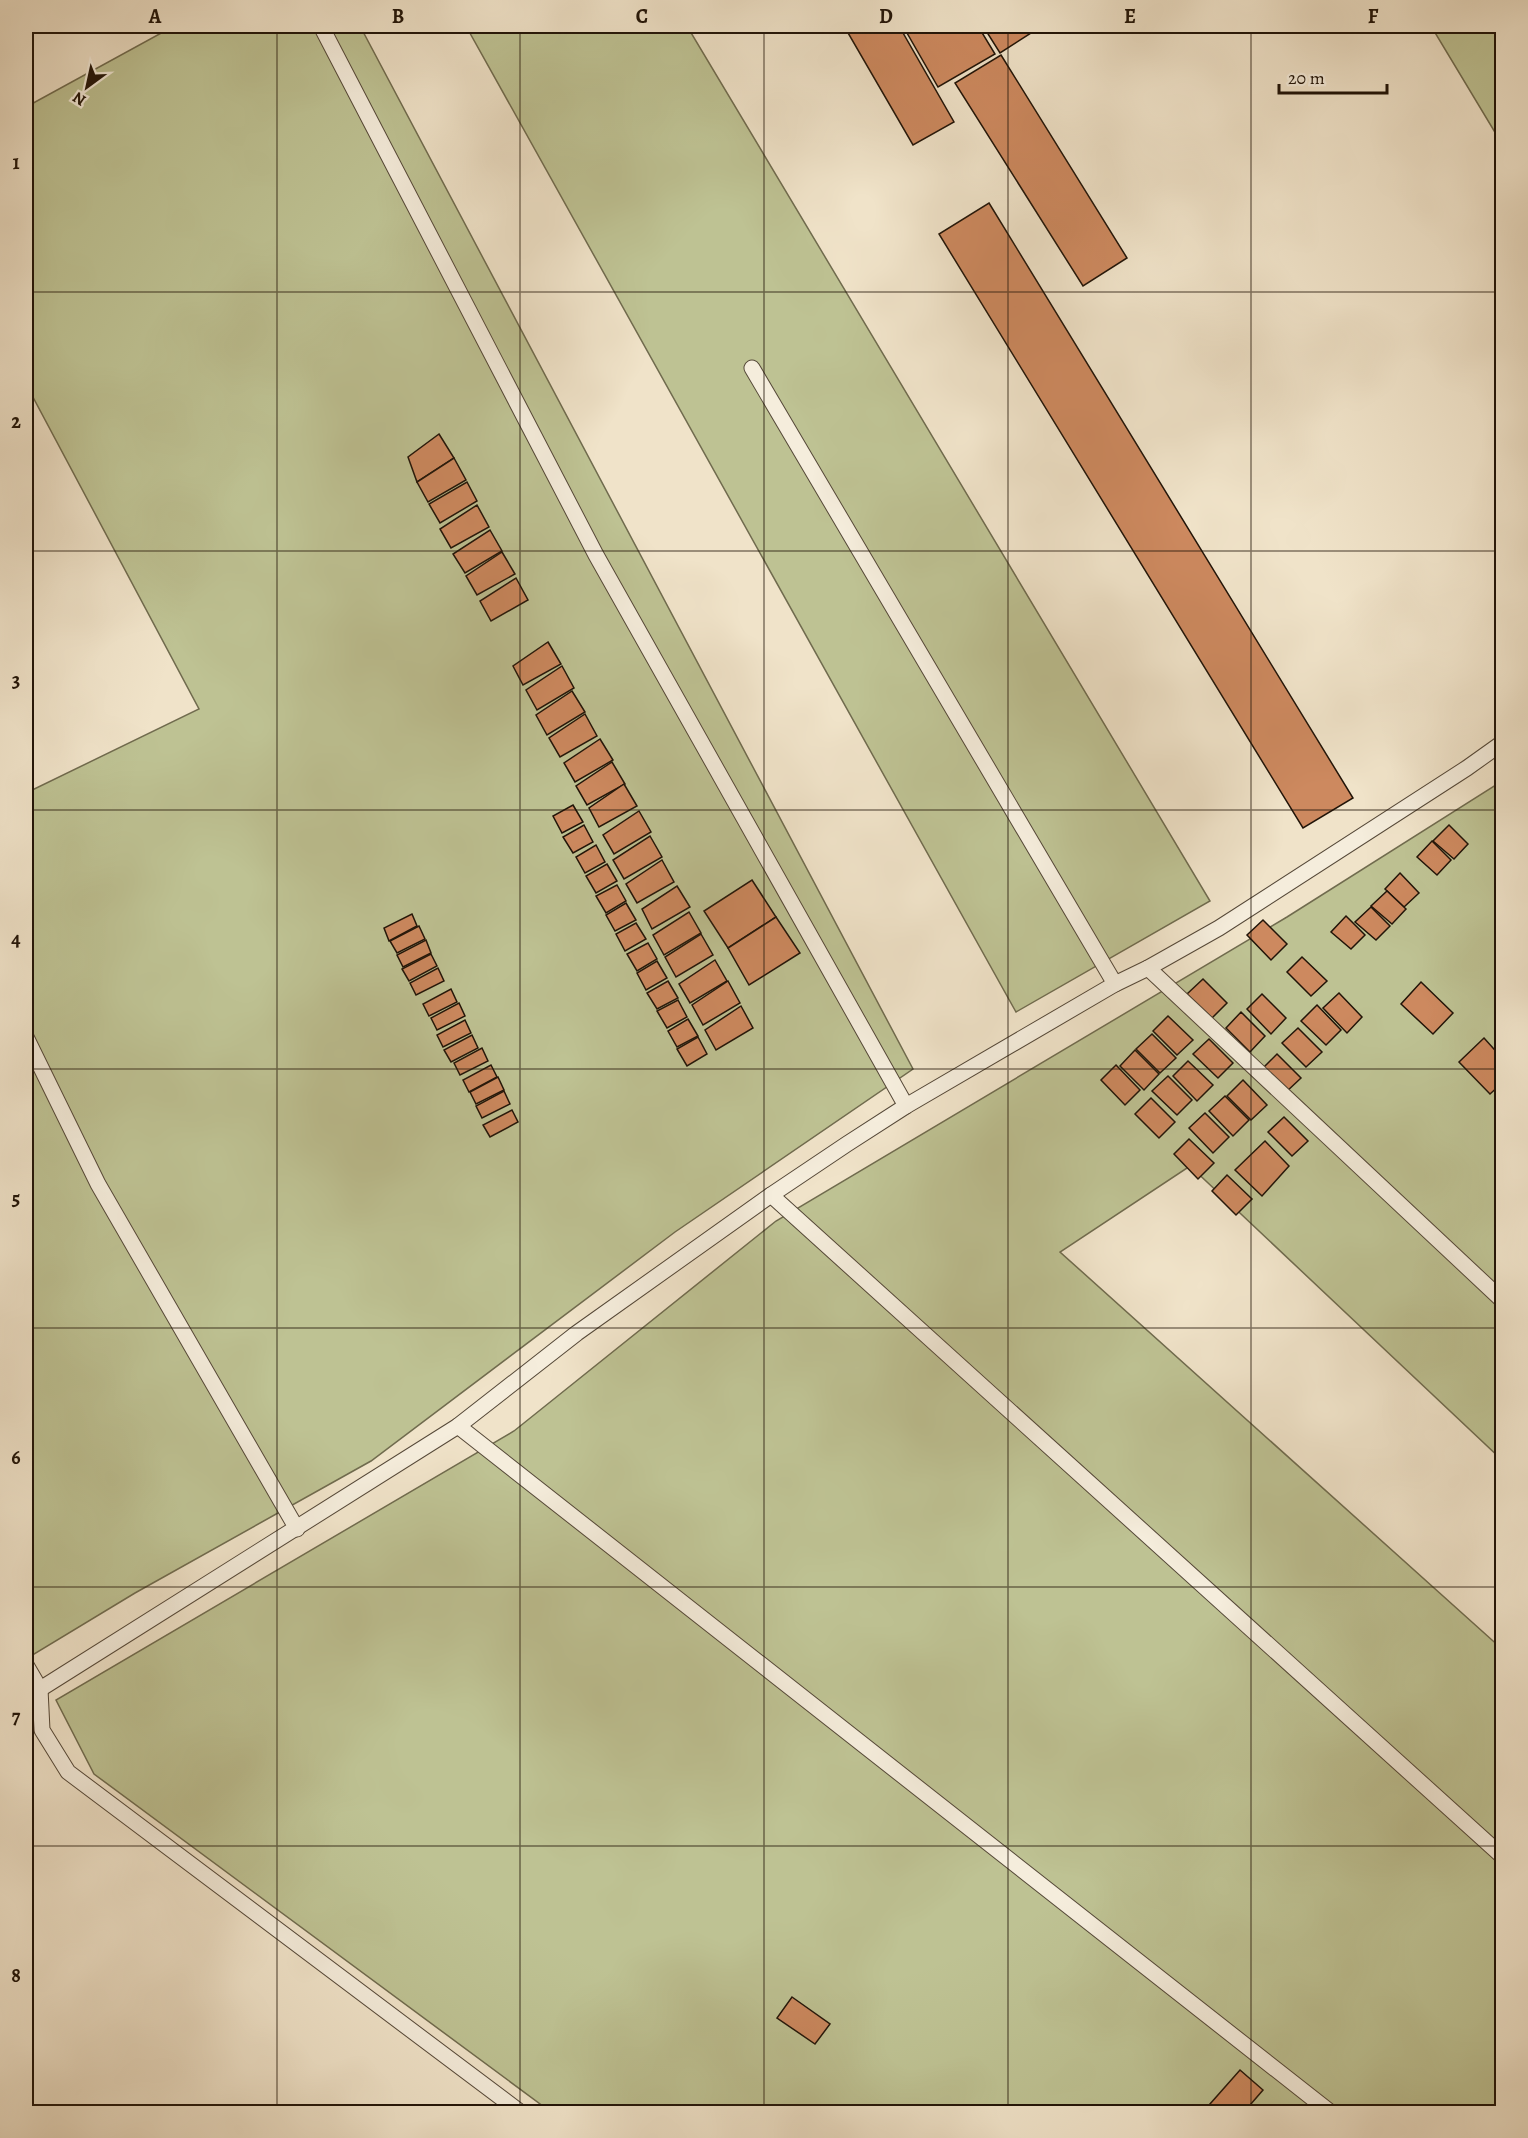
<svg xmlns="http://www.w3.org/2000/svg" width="1528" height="2138" font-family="Alegreya,serif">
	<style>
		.green { fill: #bec293; stroke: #706b4e; stroke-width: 1.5 }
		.building { fill: #cd895f; stroke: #211408; stroke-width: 1.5 }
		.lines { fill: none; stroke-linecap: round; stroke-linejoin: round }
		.service-casing { stroke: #554838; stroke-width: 17 }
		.service { stroke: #f5eddc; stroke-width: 15 }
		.grid { fill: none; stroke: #211408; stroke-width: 1.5; stroke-opacity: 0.55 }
		.neatline { fill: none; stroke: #211408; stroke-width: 2 }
		.grid-label { font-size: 20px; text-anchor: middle; font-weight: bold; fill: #211408 }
	</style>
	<rect width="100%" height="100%" fill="#f0e3c9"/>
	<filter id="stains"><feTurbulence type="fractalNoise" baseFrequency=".00333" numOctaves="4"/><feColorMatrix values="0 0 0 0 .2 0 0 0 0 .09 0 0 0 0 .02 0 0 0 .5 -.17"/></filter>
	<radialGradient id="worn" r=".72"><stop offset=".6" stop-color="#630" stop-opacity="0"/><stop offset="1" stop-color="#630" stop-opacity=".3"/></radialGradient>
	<g class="green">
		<path d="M174 26H360L913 1069 675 1232 371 1461 135 1593 26 1659V793L199 709 26 384V107Z"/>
		<path d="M466 26H687L1210 901 1016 1012Z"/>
		<path d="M1431 26H1502V144Z"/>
		<path d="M1502 781V1460L1190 1166 1060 1252 1502 1649V2112H551L94 1774 56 1700 514 1431 776 1221 1287 917Z"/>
	</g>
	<g class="building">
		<path d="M844 26H899L954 122 913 145Z"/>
		<path d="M903 26H978L995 54 938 87Z"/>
		<path d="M983 26H1042L1000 53Z"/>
		<path d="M1001 55 1127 258 1083 286 955 83Z"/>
		<path d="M989 203 1353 798 1303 828 939 234Z"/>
		<path d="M439 434 454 458 417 482 408 457Z"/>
		<path d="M454 458 466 480 428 502 417 482Z"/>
		<path d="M467 482 477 501 440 523 429 504Z"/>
		<path d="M477 505 489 527 451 548 440 529Z"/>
		<path d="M490 530 502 551 465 573 453 554Z"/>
		<path d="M502 552 515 574 477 595 466 576Z"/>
		<path d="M516 578 528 600 491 621 480 601Z"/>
		<path d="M548 642 561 664 523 685 513 666Z"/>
		<path d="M562 666 574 688 537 710 526 690Z"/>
		<path d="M572 691 585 712 547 735 536 715Z"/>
		<path d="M585 714 597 736 560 757 549 738Z"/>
		<path d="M600 739 613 760 575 782 564 763Z"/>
		<path d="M612 762 625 784 587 805 576 786Z"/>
		<path d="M624 784 637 806 599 827 589 808Z"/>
		<path d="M573 805 583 822 562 833 553 816Z"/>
		<path d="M639 811 651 832 614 854 603 835Z"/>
		<path d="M584 825 593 842 573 853 563 837Z"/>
		<path d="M1449 825 1468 844 1454 859 1433 841Z"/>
		<path d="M650 836 662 857 624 879 613 860Z"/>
		<path d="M1432 841 1451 860 1437 875 1417 857Z"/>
		<path d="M596 845 605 862 585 873 576 857Z"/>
		<path d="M662 860 674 882 637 903 626 884Z"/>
		<path d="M607 864 617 881 596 893 586 876Z"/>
		<path d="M1400 873 1419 893 1404 907 1385 889Z"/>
		<path d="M752 880 776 917 728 948 704 911Z"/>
		<path d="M617 885 626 901 606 913 596 896Z"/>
		<path d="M677 886 690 907 652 929 642 909Z"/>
		<path d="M1387 891 1406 909 1392 924 1371 906Z"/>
		<path d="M626 903 636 920 615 931 606 915Z"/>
		<path d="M1371 907 1390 926 1376 940 1355 922Z"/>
		<path d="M689 912 701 933 664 955 653 935Z"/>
		<path d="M412 914 417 926 389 941 384 928Z"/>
		<path d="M1346 916 1365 935 1351 949 1331 932Z"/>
		<path d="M776 917 800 953 749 985 728 948Z"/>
		<path d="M1263 920 1287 944 1271 960 1247 935Z"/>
		<path d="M636 923 646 939 625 951 616 934Z"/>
		<path d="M419 926 425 939 397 953 390 941Z"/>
		<path d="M701 934 713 955 676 977 665 957Z"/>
		<path d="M426 940 431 953 403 967 397 955Z"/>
		<path d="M648 943 657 959 637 971 627 954Z"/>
		<path d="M431 954 437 966 409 981 402 969Z"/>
		<path d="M1302 957 1327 981 1311 996 1287 972Z"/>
		<path d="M715 960 727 981 690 1003 679 984Z"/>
		<path d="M657 961 667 978 646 990 637 973Z"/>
		<path d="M438 968 444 981 416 995 410 983Z"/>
		<path d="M1203 979 1227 1003 1212 1018 1187 994Z"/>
		<path d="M668 981 678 998 657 1009 647 993Z"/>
		<path d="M728 981 740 1003 703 1025 692 1005Z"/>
		<path d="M1421 982 1453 1013 1433 1034 1401 1004Z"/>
		<path d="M451 989 457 1002 429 1016 423 1004Z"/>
		<path d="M1339 993 1362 1017 1347 1033 1323 1008Z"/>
		<path d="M1262 994 1286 1018 1271 1034 1247 1009Z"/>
		<path d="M678 1000 687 1017 667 1028 657 1011Z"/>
		<path d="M459 1003 465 1016 437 1030 431 1018Z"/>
		<path d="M1317 1005 1341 1030 1326 1045 1301 1021Z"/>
		<path d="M741 1006 753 1028 716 1050 705 1030Z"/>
		<path d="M1241 1012 1265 1036 1250 1052 1226 1028Z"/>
		<path d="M1168 1016 1193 1040 1177 1055 1153 1031Z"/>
		<path d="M688 1019 698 1036 677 1047 668 1031Z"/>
		<path d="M465 1020 471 1033 443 1047 437 1035Z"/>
		<path d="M1298 1028 1322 1052 1306 1067 1282 1043Z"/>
		<path d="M1152 1034 1176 1058 1160 1073 1136 1049Z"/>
		<path d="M472 1035 478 1048 451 1062 444 1050Z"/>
		<path d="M698 1037 707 1054 687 1066 677 1049Z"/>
		<path d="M1484 1038 1502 1058V1083L1490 1094 1459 1062Z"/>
		<path d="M1209 1039 1233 1063 1218 1078 1193 1054Z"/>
		<path d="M482 1048 488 1061 460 1075 454 1063Z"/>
		<path d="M1135 1050 1159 1074 1144 1090 1120 1066Z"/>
		<path d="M1277 1054 1301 1078 1285 1093 1262 1069Z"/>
		<path d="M1188 1061 1213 1085 1197 1101 1173 1076Z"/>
		<path d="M491 1065 497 1077 469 1092 463 1080Z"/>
		<path d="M1116 1065 1140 1090 1125 1105 1101 1080Z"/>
		<path d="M1168 1076 1192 1100 1177 1115 1152 1091Z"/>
		<path d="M498 1077 504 1090 476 1104 470 1092Z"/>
		<path d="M1243 1080 1267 1105 1251 1120 1227 1096Z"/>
		<path d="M504 1091 510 1104 482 1118 476 1106Z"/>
		<path d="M1225 1096 1249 1120 1233 1136 1209 1111Z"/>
		<path d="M1151 1098 1175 1122 1159 1138 1135 1114Z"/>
		<path d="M512 1110 518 1122 490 1137 483 1125Z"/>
		<path d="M1205 1113 1229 1137 1213 1153 1189 1128Z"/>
		<path d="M1284 1117 1308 1141 1292 1156 1268 1132Z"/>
		<path d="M1189 1139 1214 1163 1198 1179 1174 1154Z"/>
		<path d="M1265 1141 1289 1166 1262 1196 1235 1170Z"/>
		<path d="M1227 1175 1252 1199 1236 1215 1212 1191Z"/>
		<path d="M792 1997 830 2024 815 2044 777 2018Z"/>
		<path d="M1240 2070 1263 2090 1244 2112H1220L1210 2104Z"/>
	</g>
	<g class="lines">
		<defs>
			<g id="service">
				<path d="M321 26 596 555 906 1106"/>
				<path d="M752 368 1115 984"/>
				<path d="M1148 968 1502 1300"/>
				<path d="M26 1037 98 1184 297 1529"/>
				<path d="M771 1195 1502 1856"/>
				<path d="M458 1426 1330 2112"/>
				<path d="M26 1665 40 1689 42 1730 68 1772 520 2112"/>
				<path d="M26 1698 458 1426 577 1333 771 1195 847 1144 906 1106 1115 984 1148 968 1219 928 1467 768 1502 743"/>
			</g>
		</defs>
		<use href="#service" class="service-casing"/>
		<use href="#service" class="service"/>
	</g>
	<path class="grid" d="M277 26V2112M520 26V2112M764 26V2112M1008 26V2112M1251 26V2112M26 292H1502M26 551H1502M26 810H1502M26 1069H1502M26 1328H1502M26 1587H1502M26 1846H1502"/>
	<rect width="1528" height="2138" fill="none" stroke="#f0e3c9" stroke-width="66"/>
	<g transform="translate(87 87) rotate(213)" stroke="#f5eddc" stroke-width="4.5" paint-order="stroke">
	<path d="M0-4.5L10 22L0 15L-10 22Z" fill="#211408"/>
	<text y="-9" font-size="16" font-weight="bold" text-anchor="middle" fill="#211408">N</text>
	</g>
	<path d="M1279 84v9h108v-9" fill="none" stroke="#211408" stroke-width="3"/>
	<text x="1288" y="84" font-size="18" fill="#211408" stroke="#f5eddc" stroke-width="4.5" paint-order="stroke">20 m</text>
	<rect x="33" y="33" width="1462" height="2072" class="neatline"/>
	<g class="grid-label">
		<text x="155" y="23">A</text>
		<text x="398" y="23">B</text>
		<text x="642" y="23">C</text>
		<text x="886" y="23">D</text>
		<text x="1130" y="23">E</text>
		<text x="1373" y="23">F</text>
		<text x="16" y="169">1</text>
		<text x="16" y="428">2</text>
		<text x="16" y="687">3</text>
		<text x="16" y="946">4</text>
		<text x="16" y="1205">5</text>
		<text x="16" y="1464">6</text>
		<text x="16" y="1723">7</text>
		<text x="16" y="1982">8</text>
	</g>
	<rect width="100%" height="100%" filter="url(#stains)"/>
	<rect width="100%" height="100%" fill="url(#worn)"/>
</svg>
